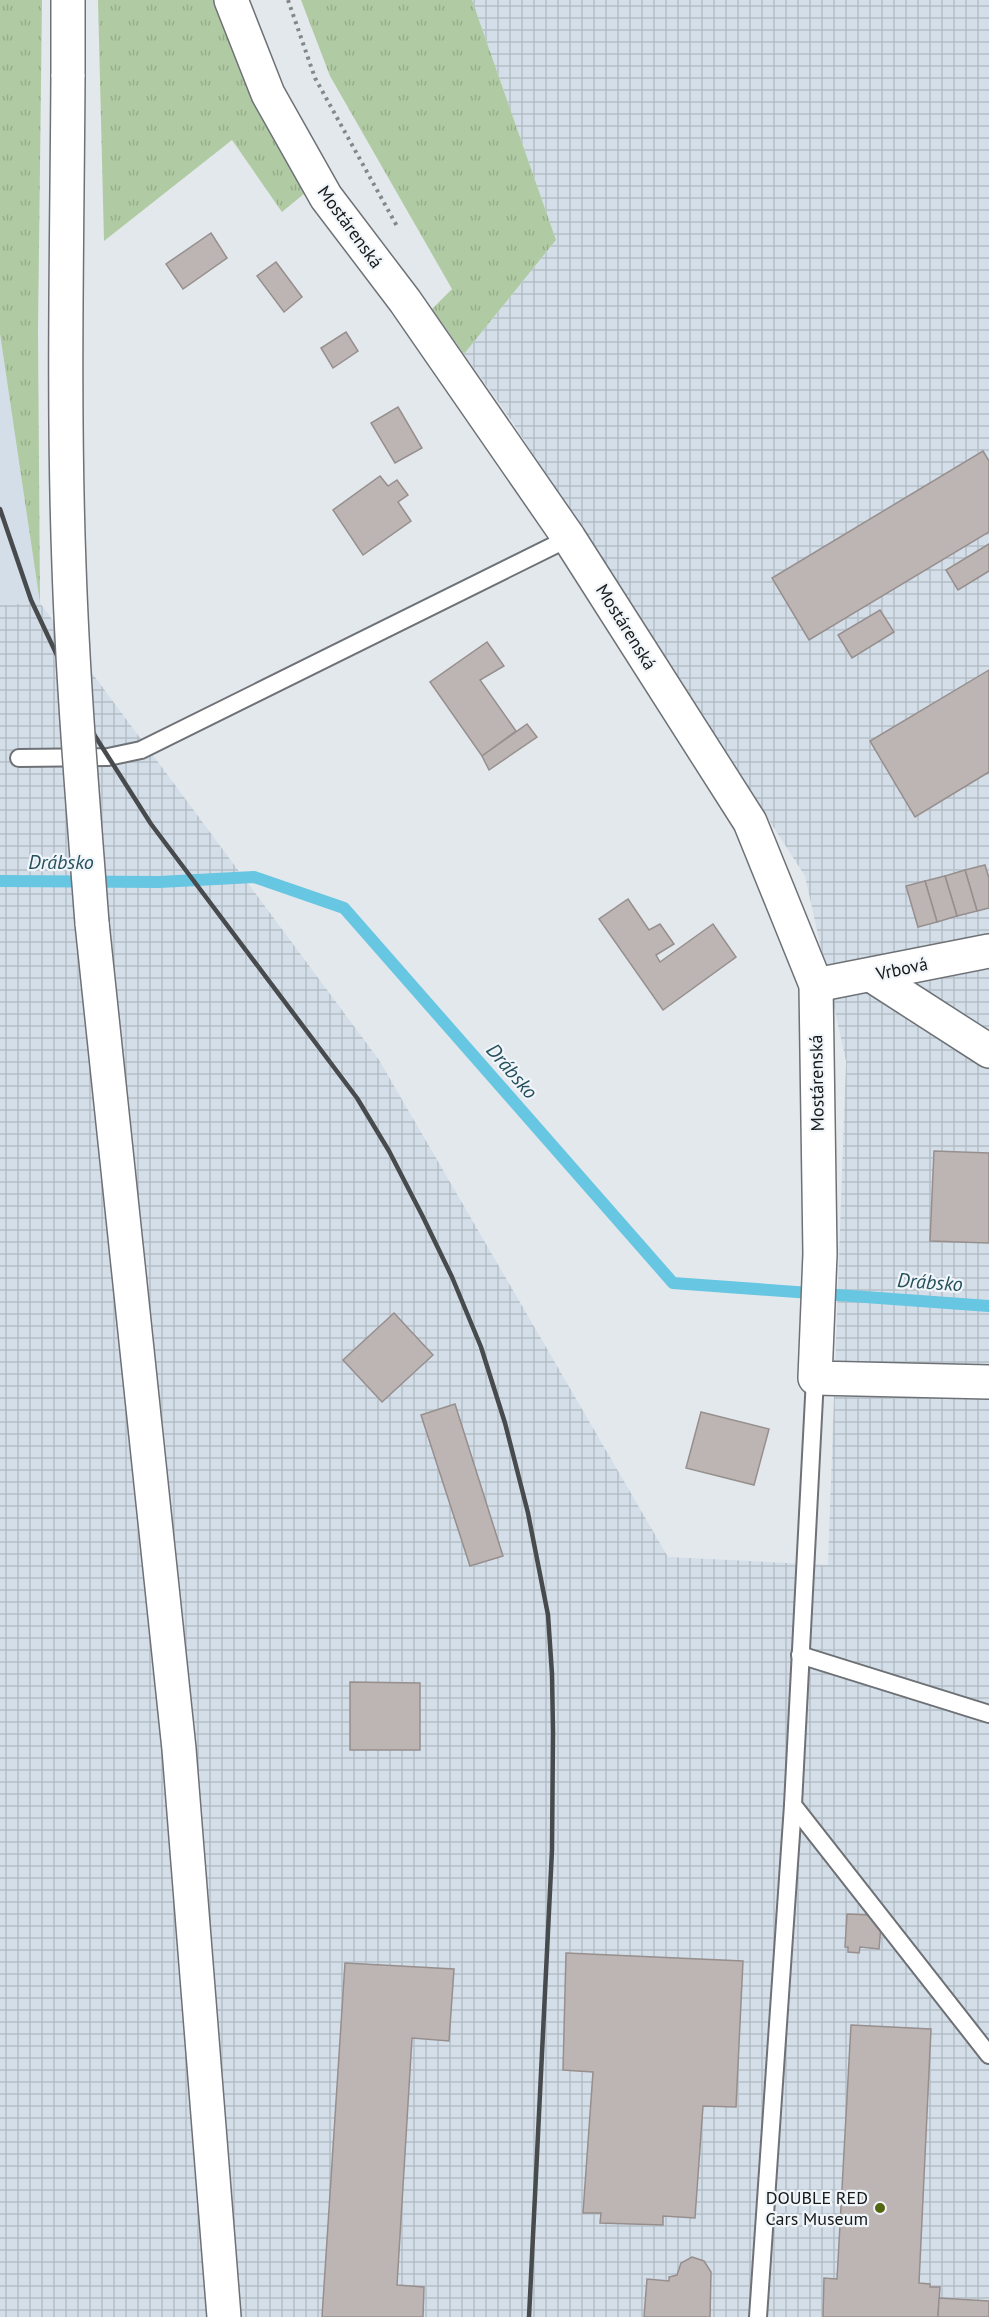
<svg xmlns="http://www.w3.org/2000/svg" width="989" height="2317" font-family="'PT Sans',sans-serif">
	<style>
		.built { fill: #d4dee9 }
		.industrial { fill: url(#industrial-grid) }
		.grass { fill: url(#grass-tufts) }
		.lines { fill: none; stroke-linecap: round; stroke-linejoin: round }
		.stream { stroke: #67c6e2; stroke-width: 12 }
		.building { fill: #bcb5b3; stroke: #968f8e; stroke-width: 1.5 }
		.service-casing { stroke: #6e7276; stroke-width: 20 }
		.minor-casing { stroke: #6e7276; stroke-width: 36 }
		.primary-casing { stroke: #6e7276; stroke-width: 36 }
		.path { stroke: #84888a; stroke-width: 4; stroke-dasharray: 3 4.5; stroke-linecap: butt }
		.service { stroke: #fff; stroke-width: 16 }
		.minor { stroke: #fff; stroke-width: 33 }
		.primary { stroke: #fff; stroke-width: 33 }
		.rail { stroke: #484b4d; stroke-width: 4.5 }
		.primary-bridge-casing { stroke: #6e7276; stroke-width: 36; stroke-linecap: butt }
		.primary-bridge { stroke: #fff; stroke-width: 33 }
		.poi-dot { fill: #546610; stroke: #f0f5fa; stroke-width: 2 }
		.labels { text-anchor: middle; stroke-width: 4.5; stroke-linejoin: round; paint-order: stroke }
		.street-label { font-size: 18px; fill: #17191a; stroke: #f0f5fa }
		.poi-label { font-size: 18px; fill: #17191a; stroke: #f0f5fa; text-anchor: end }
		.water-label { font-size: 20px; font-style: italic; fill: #25505c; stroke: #f0f5fa }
	</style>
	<defs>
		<pattern id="industrial-grid" width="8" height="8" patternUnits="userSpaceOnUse" patternTransform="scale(1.5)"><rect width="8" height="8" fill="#d4dee9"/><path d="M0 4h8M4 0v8" fill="none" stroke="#b5bec7"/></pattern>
		<pattern id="grass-tufts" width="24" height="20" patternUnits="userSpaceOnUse" patternTransform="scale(1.5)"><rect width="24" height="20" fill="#b0cba3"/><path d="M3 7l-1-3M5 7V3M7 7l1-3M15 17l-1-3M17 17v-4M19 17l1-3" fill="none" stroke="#97ae8c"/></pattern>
	</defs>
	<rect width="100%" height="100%" fill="#e3e8ec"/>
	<path class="built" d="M0 334 40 603 0 605Z"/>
	<path class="industrial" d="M472 0H989V2317H0V605L40 603 379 1060 668 1557 828 1565 846 1061 805 876 509 417 464 354 556 240Z"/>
	<g class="grass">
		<path d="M0 0H42L38 331 40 603 0 334Z"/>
		<path d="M98 0H215L252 99 305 193 282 212 232 140 104 241Z"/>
		<path d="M301 0H472L556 240 464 354 432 309 452 289 330 76Z"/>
	</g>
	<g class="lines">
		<path class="stream" d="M0 881 159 882 254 877 344 908 673 1283 989 1306"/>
	</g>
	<g class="building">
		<path d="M211 233 227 258 183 289 166 264Z"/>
		<path d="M276 262 302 297 284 312 257 276Z"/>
		<path d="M346 332 358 351 333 368 321 348Z"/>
		<path d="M398 407 422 448 395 463 371 423Z"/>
		<path d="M983 451 989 461V532L809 640 772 578Z"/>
		<path d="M380 476 388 486 397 480 408 495 398 502 411 521 363 555 333 510Z"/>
		<path d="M989 544V571L958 590 946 570Z"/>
		<path d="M880 610 894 632 852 658 838 635Z"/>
		<path d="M487 642 504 666 480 680 516 731 482 756 430 682Z"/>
		<path d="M989 670V772L915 817 870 741Z"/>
		<path d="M527 724 537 737 489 770 482 756Z"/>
		<path d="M985 865 989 878V908L977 911 965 870Z"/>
		<path d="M965 870 977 911 957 916 945 876Z"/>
		<path d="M945 876 957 916 937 922 925 881Z"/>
		<path d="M925 881 937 922 918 927 906 886Z"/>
		<path d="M628 899 649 930 660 924 674 944 656 955 660 962 713 924 736 957 663 1010 599 919Z"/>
		<path d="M934 1151 989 1153V1243L930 1241Z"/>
		<path d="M394 1313 433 1355 382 1402 343 1360Z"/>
		<path d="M455 1404 503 1556 470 1566 421 1415Z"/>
		<path d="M701 1412 769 1429 754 1485 686 1468Z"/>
		<path d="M350 1682 420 1683V1750H350Z"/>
		<path d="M847 1914 871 1915 881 1926 879 1949 860 1947 859 1953 848 1952V1947H845Z"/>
		<path d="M566 1953 743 1961 736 2107 703 2106 695 2218 663 2216V2225L600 2223 601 2213H583L593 2072 563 2070Z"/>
		<path d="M345 1963 454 1969 449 2041 412 2038 397 2285 424 2287 423 2317H322Z"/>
		<path d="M851 2025 931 2029 919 2283 930 2284V2287H940L938 2317H823L824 2278 837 2279Z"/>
		<path d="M692 2257 704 2261 711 2272 710 2317H644L647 2279 669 2281V2277L677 2275 681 2263Z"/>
		<path d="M939 2298 989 2301V2317H938Z"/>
	</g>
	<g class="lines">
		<defs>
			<g id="service">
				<path d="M19 758 108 757 141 750 569 538"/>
				<path d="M800 1655 989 1714"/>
				<path d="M793 1805 989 2055"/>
				<path d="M758 2317 793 1805 815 1378"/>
			</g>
			<g id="minor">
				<path d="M231 0 268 94 326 197 405 301 569 538 750 822 816 985 820 1254 815 1378 989 1382"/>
				<path d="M871 975 989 1051"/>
				<path d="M816 985 989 951"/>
			</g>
			<g id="primary">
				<path d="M68 0V77"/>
				<path d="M92 923 179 1749 224 2317"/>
			</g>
		</defs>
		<use href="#service" class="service-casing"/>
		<use href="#minor" class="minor-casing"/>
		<use href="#primary" class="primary-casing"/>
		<path class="path" d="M288 0 315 78 398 228"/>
		<use href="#service" class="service"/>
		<use href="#minor" class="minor"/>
		<use href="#primary" class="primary"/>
		<path class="rail" d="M0 509 31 600 95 736 151 824 357 1098 389 1151 423 1217 452 1277 481 1347 505 1423 528 1513 548 1615 552 1674 553 1732 552 1850 529 2317"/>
		<defs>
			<path id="primary-bridge" d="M68 77C67 240 63 403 69 566 73 685 83 804 92 923"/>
		</defs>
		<use href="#primary-bridge" class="primary-bridge-casing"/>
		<use href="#primary-bridge" class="primary-bridge"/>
	</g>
	<circle class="poi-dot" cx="880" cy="2208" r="6"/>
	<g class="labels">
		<g class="street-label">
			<text transform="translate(350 227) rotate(54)" y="6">Mostárenská</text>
			<text transform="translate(626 627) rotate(58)" y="6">Mostárenská</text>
			<text transform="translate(902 969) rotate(-12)" y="6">Vrbová</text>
			<text transform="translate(817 1083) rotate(-91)" y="6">Mostárenská</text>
		</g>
		<g class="poi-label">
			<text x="868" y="2204">DOUBLE RED<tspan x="868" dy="21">Cars Museum</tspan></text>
		</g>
		<g class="water-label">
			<text x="61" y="869">Drábsko</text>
			<text transform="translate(512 1071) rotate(49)" y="7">Drábsko</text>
			<text transform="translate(930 1282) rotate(4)" y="7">Drábsko</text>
		</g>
	</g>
</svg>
